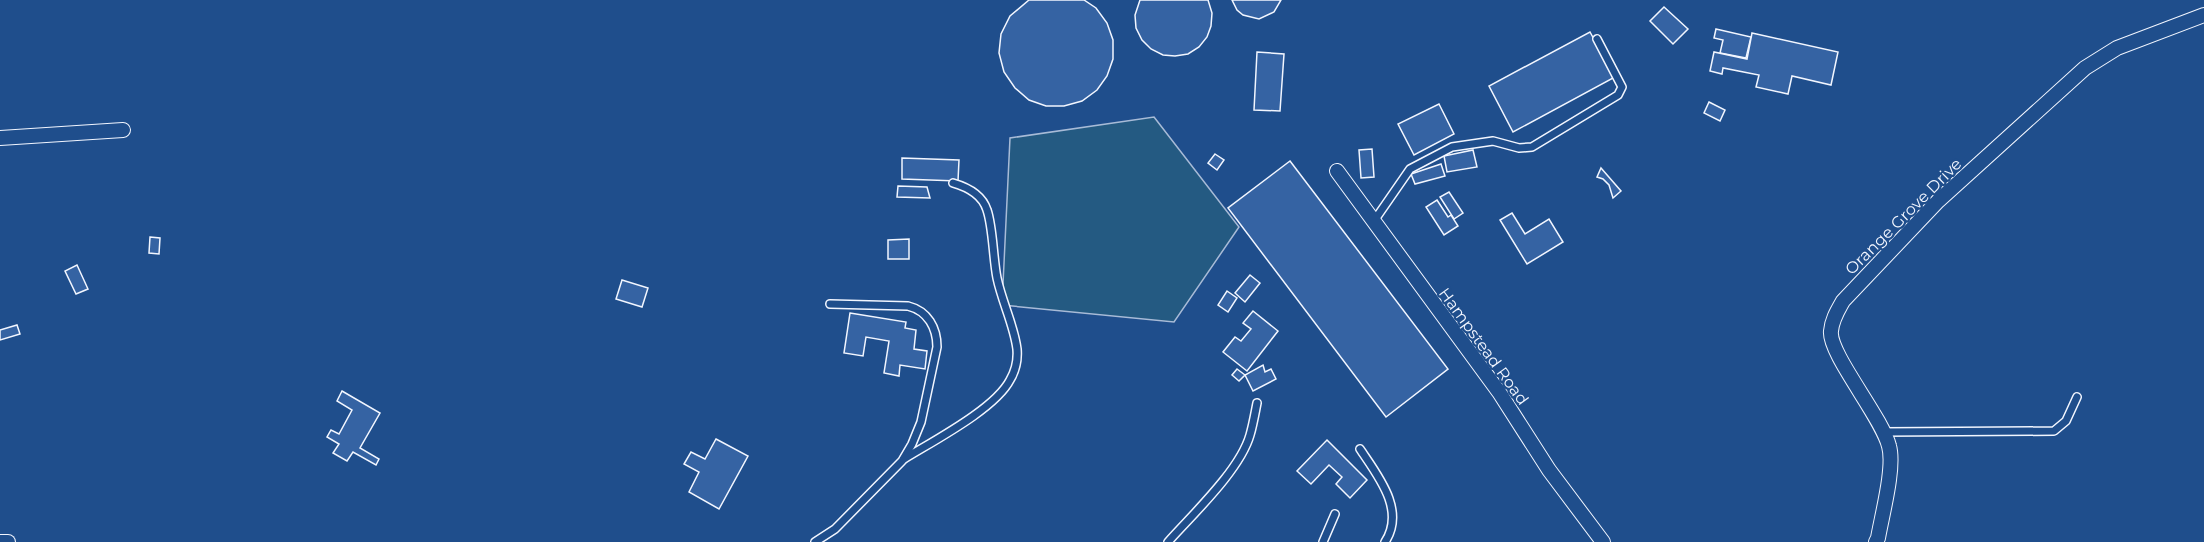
<svg xmlns="http://www.w3.org/2000/svg" width="2204" height="542" font-family="Montserrat,sans-serif">
	<style>
		.green { fill: #245a82; stroke: #a8bbd7; stroke-width: 1.5 }
		.building { fill: #3563a3; stroke: #f2f6ff; stroke-width: 1.5 }
		.lines { fill: none; stroke-linecap: round; stroke-linejoin: round }
		.service-casing { stroke: #f2f6ff; stroke-width: 10 }
		.minor-casing { stroke: #f2f6ff; stroke-width: 16 }
		.service { stroke: #1f4e8c; stroke-width: 7 }
		.minor { stroke: #1f4e8c; stroke-width: 14 }
		.labels { text-anchor: middle; stroke-width: 4.5; stroke-linejoin: round; paint-order: stroke }
		.street-label { font-size: 16px; fill: #f2f6ff; stroke: #1f4e8c }
	</style>
	<rect width="100%" height="100%" fill="#1f4e8c"/>
	<path class="green" d="M1154 117 1239 227 1174 322 1002 305 1010 138Z"/>
	<g class="building">
		<path d="M1029 0H1084L1096 8 1107 23 1113 40V59L1107 76 1097 90 1082 101 1064 106H1046L1029 100 1015 88 1004 72 999 53 1001 34 1010 16Z"/>
		<path d="M1140 0H1208L1212 13 1211 26 1207 37 1199 47 1188 54 1175 56 1163 55 1151 49 1142 40 1136 28 1135 15Z"/>
		<path d="M1232 0H1281L1274 12 1259 19 1243 15 1237 10Z"/>
		<path d="M1664 7 1688 29 1673 44 1650 21Z"/>
		<path d="M1716 29 1751 37 1746 58 1720 53 1723 40 1714 38Z"/>
		<path d="M1590 32 1615 77 1513 132 1489 86Z"/>
		<path d="M1752 33 1838 52 1831 85 1792 76 1788 94 1756 87 1759 75 1723 68 1722 74 1710 71 1714 52 1747 59Z"/>
		<path d="M1257 52 1284 54 1280 111 1254 110Z"/>
		<path d="M1709 102 1725 110 1720 121 1704 113Z"/>
		<path d="M1439 104 1454 134 1414 155 1398 124Z"/>
		<path d="M1372 149 1374 177 1361 178 1359 150Z"/>
		<path d="M1473 150 1477 167 1447 172 1444 156Z"/>
		<path d="M1215 154 1224 160 1217 170 1208 163Z"/>
		<path d="M902 158 959 160 958 181 902 179Z"/>
		<path d="M1290 161 1448 369 1386 417 1228 208Z"/>
		<path d="M1441 164 1445 176 1415 184 1411 174Z"/>
		<path d="M1601 168 1621 191 1613 198 1609 185 1603 179 1597 177Z"/>
		<path d="M898 186 927 187 930 198 897 197Z"/>
		<path d="M1449 192 1463 213 1454 219 1440 197Z"/>
		<path d="M1437 200 1448 217 1451 215 1458 226 1444 235 1426 207Z"/>
		<path d="M1512 213 1525 234 1549 219 1563 242 1527 264 1500 220Z"/>
		<path d="M150 237 160 238 159 254 149 253Z"/>
		<path d="M909 239V259H888V240Z"/>
		<path d="M77 265 88 289 76 294 65 271Z"/>
		<path d="M1250 275 1260 283 1245 302 1235 293Z"/>
		<path d="M622 280 648 288 642 307 616 299Z"/>
		<path d="M1227 291 1237 298 1228 312 1218 305Z"/>
		<path d="M1253 311 1278 331 1247 371 1223 352 1235 337 1241 341 1251 329 1243 323Z"/>
		<path d="M850 313 906 322 905 328 916 330 914 349 927 351 925 369 900 365 899 376 884 373 889 341 866 337 863 356 844 353Z"/>
		<path d="M17 325 20 334 0 340V330Z"/>
		<path d="M1263 365 1265 372 1271 369 1276 379 1253 391 1245 375Z"/>
		<path d="M1237 369 1245 375 1239 381 1232 375Z"/>
		<path d="M342 391 380 413 360 448 379 459 376 465 353 452 347 461 333 453 339 444 327 437 331 430 339 434 352 410 337 401Z"/>
		<path d="M716 439 748 456 719 509 689 492 699 472 684 464 691 452 705 459Z"/>
		<path d="M1327 440 1367 480 1350 498 1336 484 1342 477 1329 465 1311 484 1297 471Z"/>
	</g>
	<g class="lines">
		<defs>
			<g id="service">
				<path d="M1374 221 1410 169 1452 147 1493 141 1519 148 1532 147 1618 95 1622 87 1597 39"/>
				<path d="M1884 432 2054 431 2066 421 2077 397"/>
				<path d="M1360 449C1378 476 1406 510 1385 542"/>
				<path d="M904 459C933 441 995 409 1010 380 1016 370 1018 361 1017 349 1014 325 1002 302 997 278 993 258 993 227 987 210 982 194 967 187 953 183"/>
				<path d="M815 542 835 529 902 461 912 444 921 422 937 347C937 328 928 311 908 306L830 304"/>
				<path d="M1168 542C1193 514 1240 470 1250 435 1253 425 1255 413 1257 403"/>
				<path d="M1323 542 1335 514"/>
			</g>
			<g id="minor">
				<path d="M0 138 123 130"/>
				<path d="M1337 171 1499 392 1549 470 1603 542"/>
				<path d="M0 542H8"/>
				<path d="M1876 542 1878 538C1882 515 1895 467 1889 446 1882 417 1828 353 1831 331 1832 319 1838 310 1843 301L1938 201 2085 68 2117 48 2204 15"/>
			</g>
		</defs>
		<use href="#service" class="service-casing"/>
		<use href="#minor" class="minor-casing"/>
		<use href="#service" class="service"/>
		<use href="#minor" class="minor"/>
	</g>
	<g class="labels">
		<g class="street-label">
			<text transform="translate(1903 216) rotate(-45)" y="6">Orange Grove Drive</text>
			<text transform="translate(1484 346) rotate(54)" y="6">Hampstead Road</text>
		</g>
	</g>
</svg>
